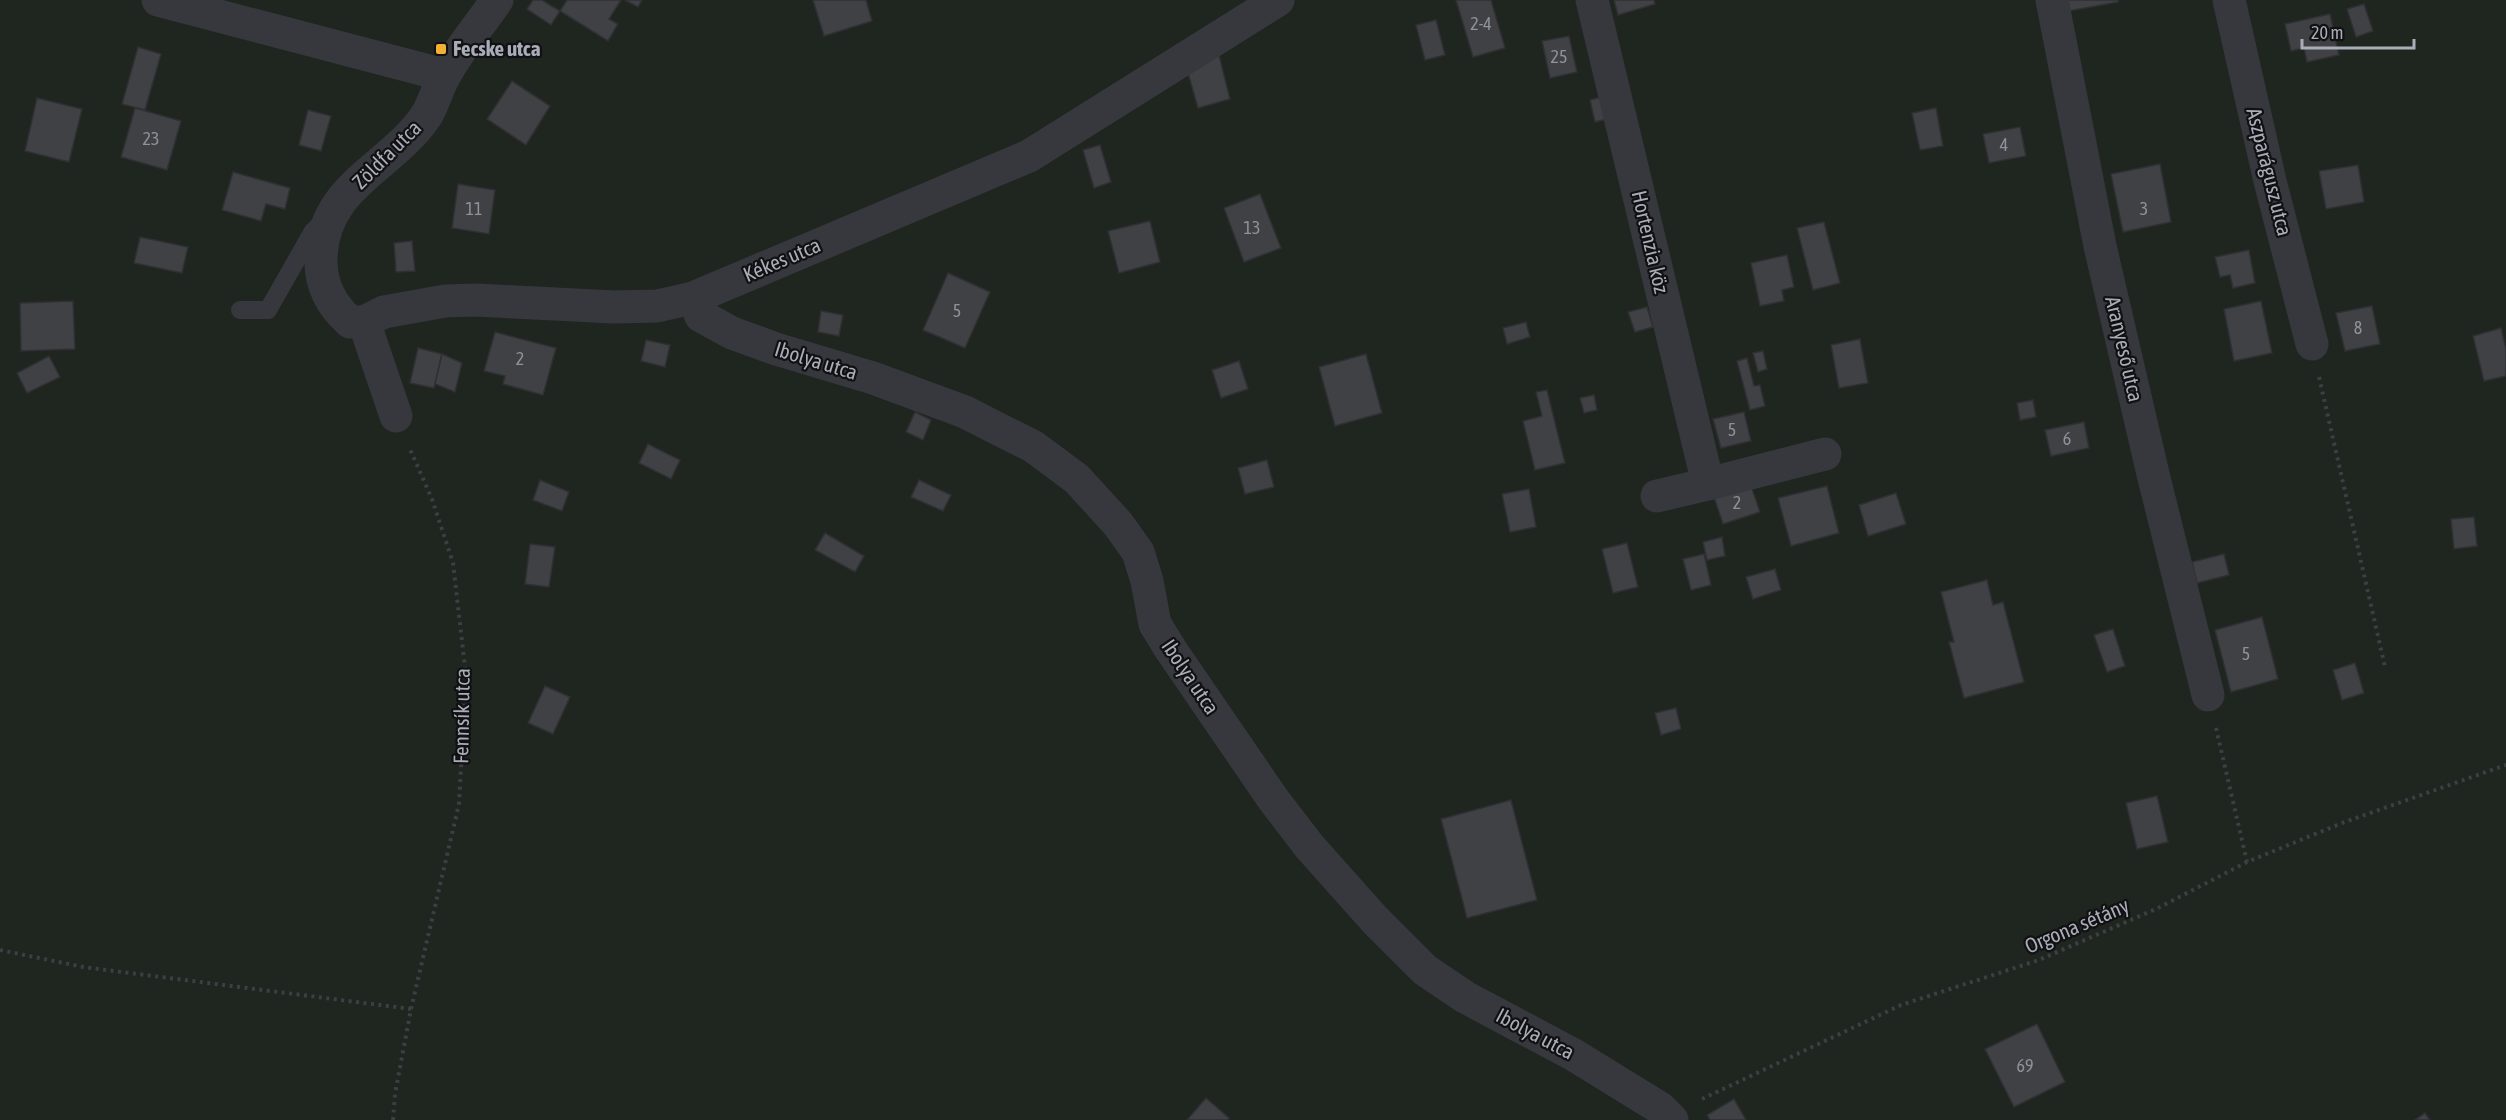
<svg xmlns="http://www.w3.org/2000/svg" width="2506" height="1120" font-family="'Asap Condensed',sans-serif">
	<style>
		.green { fill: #1e261f }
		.building { fill: #404145; stroke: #303034; stroke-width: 1.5 }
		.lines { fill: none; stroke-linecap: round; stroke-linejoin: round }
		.path { stroke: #3d3f44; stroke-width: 4; stroke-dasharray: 3 4.5; stroke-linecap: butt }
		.lane { stroke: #37383d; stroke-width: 18 }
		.street { stroke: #37383d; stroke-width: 33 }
		.poi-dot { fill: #f2b134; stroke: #111113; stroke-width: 2 }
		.labels { text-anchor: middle; stroke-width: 4.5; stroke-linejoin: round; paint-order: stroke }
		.number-label { font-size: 18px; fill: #8e929b }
		.poi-label { font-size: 21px; font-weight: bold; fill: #a8adb8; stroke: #111113; text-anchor: start }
		.street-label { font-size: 21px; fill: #a8adb8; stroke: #111113 }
	</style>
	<rect width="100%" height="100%" fill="#161618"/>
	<rect class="green" x="0" y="0" width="2506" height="1120"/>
	<g class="building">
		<path d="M533 0H542L560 11 551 25 527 9Z"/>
		<path d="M567 0H621L609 19 618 24 608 41 560 11Z"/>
		<path d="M625 0H642L638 7Z"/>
		<path d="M813 0H866L872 21 824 36Z"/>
		<path d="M1456 0H1491L1505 48 1473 57Z"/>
		<path d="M1614 0H1654L1655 4 1618 15Z"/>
		<path d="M2061 0H2118V2L2063 12Z"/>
		<path d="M2364 4 2373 31 2356 37 2347 9Z"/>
		<path d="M2330 14 2339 55 2307 62 2304 48 2291 51 2285 24Z"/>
		<path d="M1436 20 1445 55 1425 60 1416 25Z"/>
		<path d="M1569 36 1577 72 1550 78 1542 41Z"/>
		<path d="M138 47 161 54 145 110 122 104Z"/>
		<path d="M1219 55 1230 99 1198 108 1188 73Z"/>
		<path d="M512 81 550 106 526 145 487 119Z"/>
		<path d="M1606 96 1611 118 1595 122 1590 100Z"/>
		<path d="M37 98 82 109 69 162 25 151Z"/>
		<path d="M135 108 181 121 167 170 121 157Z"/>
		<path d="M1936 108 1943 146 1920 150 1912 113Z"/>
		<path d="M308 110 331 116 321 151 299 145Z"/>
		<path d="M2020 127 2026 156 1989 163 1983 134Z"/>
		<path d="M1100 145 1111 182 1094 188 1083 150Z"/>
		<path d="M2160 164 2171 222 2123 232 2111 174Z"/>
		<path d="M2358 165 2364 202 2326 209 2319 171Z"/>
		<path d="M233 172 290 188 285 209 266 204 261 221 222 210Z"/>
		<path d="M458 184 495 190 489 234 452 228Z"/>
		<path d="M1260 194 1281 248 1244 262 1224 208Z"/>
		<path d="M1150 221 1160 262 1119 273 1108 231Z"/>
		<path d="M1824 222 1840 283 1813 290 1797 228Z"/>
		<path d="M140 237 188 247 182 273 134 263Z"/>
		<path d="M412 241 415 271 396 272 394 243Z"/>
		<path d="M2249 250 2255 283 2233 288 2230 275 2220 277 2215 257Z"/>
		<path d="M1787 255 1794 287 1782 290 1784 301 1760 306 1751 263Z"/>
		<path d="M948 273 990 292 965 348 923 330Z"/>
		<path d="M73 301 75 349 21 351 20 303Z"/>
		<path d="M2261 301 2272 353 2234 361 2224 309Z"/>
		<path d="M2372 306 2380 344 2345 351 2336 313Z"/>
		<path d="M1647 307 1653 327 1635 332 1628 312Z"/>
		<path d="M821 311 843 315 839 336 818 332Z"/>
		<path d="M1526 322 1530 337 1507 344 1503 328Z"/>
		<path d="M2501 328 2506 349V376L2484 381 2473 336Z"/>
		<path d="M495 332 556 348 543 395 503 384 505 376 484 371Z"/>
		<path d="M1860 339 1868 383 1839 388 1831 345Z"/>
		<path d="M646 340 670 345 665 367 641 361Z"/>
		<path d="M418 348 442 354 434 388 410 383Z"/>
		<path d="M1763 351 1767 369 1758 372 1753 353Z"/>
		<path d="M442 354 462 363 455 392 435 384Z"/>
		<path d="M1366 354 1382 413 1335 426 1319 367Z"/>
		<path d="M49 356 60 377 27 393 17 373Z"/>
		<path d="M1747 358 1754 386 1760 385 1765 406 1750 410 1737 361Z"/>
		<path d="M1239 361 1248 389 1221 398 1212 370Z"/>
		<path d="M1547 390 1565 463 1535 470 1523 421 1542 416 1536 392Z"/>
		<path d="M1594 395 1597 410 1584 413 1580 398Z"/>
		<path d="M2033 400 2036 417 2020 420 2017 403Z"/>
		<path d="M915 412 931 420 923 440 906 432Z"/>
		<path d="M1744 412 1751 441 1721 448 1713 419Z"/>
		<path d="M2084 422 2089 448 2051 456 2045 430Z"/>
		<path d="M648 444 680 460 671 479 639 463Z"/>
		<path d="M1267 460 1274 487 1245 494 1238 468Z"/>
		<path d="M540 480 569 492 562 511 533 500Z"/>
		<path d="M919 480 951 495 943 511 911 497Z"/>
		<path d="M1750 483 1760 512 1723 524 1713 494Z"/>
		<path d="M1827 486 1839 533 1791 546 1778 498Z"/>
		<path d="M1529 489 1536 527 1510 532 1502 494Z"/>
		<path d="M1896 493 1906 524 1868 536 1859 505Z"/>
		<path d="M2474 517 2477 546 2454 549 2451 519Z"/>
		<path d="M825 533 864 556 855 572 815 550Z"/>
		<path d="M1722 537 1725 556 1707 560 1703 542Z"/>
		<path d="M1627 543 1638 587 1613 593 1602 549Z"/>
		<path d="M530 544 555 547 549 587 525 584Z"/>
		<path d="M1704 554 1711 585 1691 590 1683 559Z"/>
		<path d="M2224 554 2229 575 2197 583 2192 562Z"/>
		<path d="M1775 569 1781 590 1753 599 1746 577Z"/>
		<path d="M1987 580 1993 605 2003 602 2024 682 1964 698 1949 642H1954L1941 592Z"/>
		<path d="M2262 617 2278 679 2231 692 2215 630Z"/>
		<path d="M2113 629 2125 666 2107 672 2094 635Z"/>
		<path d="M2355 663 2364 693 2342 700 2333 670Z"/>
		<path d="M545 686 570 697 553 734 528 723Z"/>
		<path d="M1676 708 1681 729 1661 735 1655 713Z"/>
		<path d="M2157 796 2168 842 2137 849 2126 803Z"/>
		<path d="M1511 800 1537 900 1467 918 1441 819Z"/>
		<path d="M2037 1024 2065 1082 2014 1107 1985 1049Z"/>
		<path d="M1206 1098 1229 1118 1228 1120H1187Z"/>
		<path d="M1734 1099 1746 1120H1710L1707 1115Z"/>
		<path d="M2425 1113 2430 1120H2415Z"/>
	</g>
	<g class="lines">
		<g class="path">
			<path d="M2319 377 2385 667"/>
			<path d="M2216 728 2247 862"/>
			<path d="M0 950 83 967 411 1009"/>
			<path d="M1702 1099 1901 1005 2039 960 2158 908 2247 862 2342 823 2506 765"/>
			<path d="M393 1120 395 1094 411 1009 459 804 466 676 453 563 432 499 409 447"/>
		</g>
		<path class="lane" d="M240 310H268L313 231 321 224"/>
		<g class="street">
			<path d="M158 0 444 75"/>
			<path d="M497 0C480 25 459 49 445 75 437 88 434 104 426 116 391 168 323 185 321 258 320 284 331 305 350 322H364L384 312 445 301 476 300 614 307 657 306 693 298 1029 156 1278 0"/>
			<path d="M1592 0 1708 484 1825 454"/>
			<path d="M2052 0 2100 246 2153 474 2208 695"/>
			<path d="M2229 0 2270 181 2312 344"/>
			<path d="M693 298 701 316 732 333 776 349 873 378 965 412 1034 447 1077 479 1118 524 1138 552 1147 581 1155 624 1171 650 1273 799 1309 846 1375 920 1425 970 1465 997 1574 1055 1660 1108 1672 1120"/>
			<path d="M364 322 396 416"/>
			<path d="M1657 496 1708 484"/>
		</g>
	</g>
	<rect class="poi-dot" x="435" y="43" width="12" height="12" rx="3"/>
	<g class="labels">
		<g class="number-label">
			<text x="1481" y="30">2-4</text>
			<text x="1559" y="63">25</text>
			<text x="151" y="145">23</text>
			<text x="2004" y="151">4</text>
			<text x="474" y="215">11</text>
			<text x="2144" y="215">3</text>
			<text x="1252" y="234">13</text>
			<text x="957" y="317">5</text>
			<text x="2358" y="334">8</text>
			<text x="520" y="365">2</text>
			<text x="1732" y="436">5</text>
			<text x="2067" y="445">6</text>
			<text x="1737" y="509">2</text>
			<text x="2246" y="660">5</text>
			<text x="2025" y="1072">69</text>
		</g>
		<g class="poi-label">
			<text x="453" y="56">Fecske utca</text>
		</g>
		<g class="street-label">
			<text transform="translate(387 155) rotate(-45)" y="7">Zöldfa utca</text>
			<text transform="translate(2269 172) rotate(76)" y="7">Aszparágusz utca</text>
			<text transform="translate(1650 242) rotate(77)" y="7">Hortenzia köz</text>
			<text transform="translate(782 260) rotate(-23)" y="7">Kékes utca</text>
			<text transform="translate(2124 349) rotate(77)" y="7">Aranyeső utca</text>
			<text transform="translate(816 361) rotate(17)" y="7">Ibolya utca</text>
			<text transform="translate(1190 677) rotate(56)" y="7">Ibolya utca</text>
			<text transform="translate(462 716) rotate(-89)" y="7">Fennsík utca</text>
			<text transform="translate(2077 926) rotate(-23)" y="7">Orgona sétány</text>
			<text transform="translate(1535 1034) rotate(28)" y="7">Ibolya utca</text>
		</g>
	</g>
	<path d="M2302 39v9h112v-9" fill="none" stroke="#a8adb8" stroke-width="3"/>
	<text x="2311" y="39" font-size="18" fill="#a8adb8" stroke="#111113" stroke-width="4.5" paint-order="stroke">20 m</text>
</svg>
